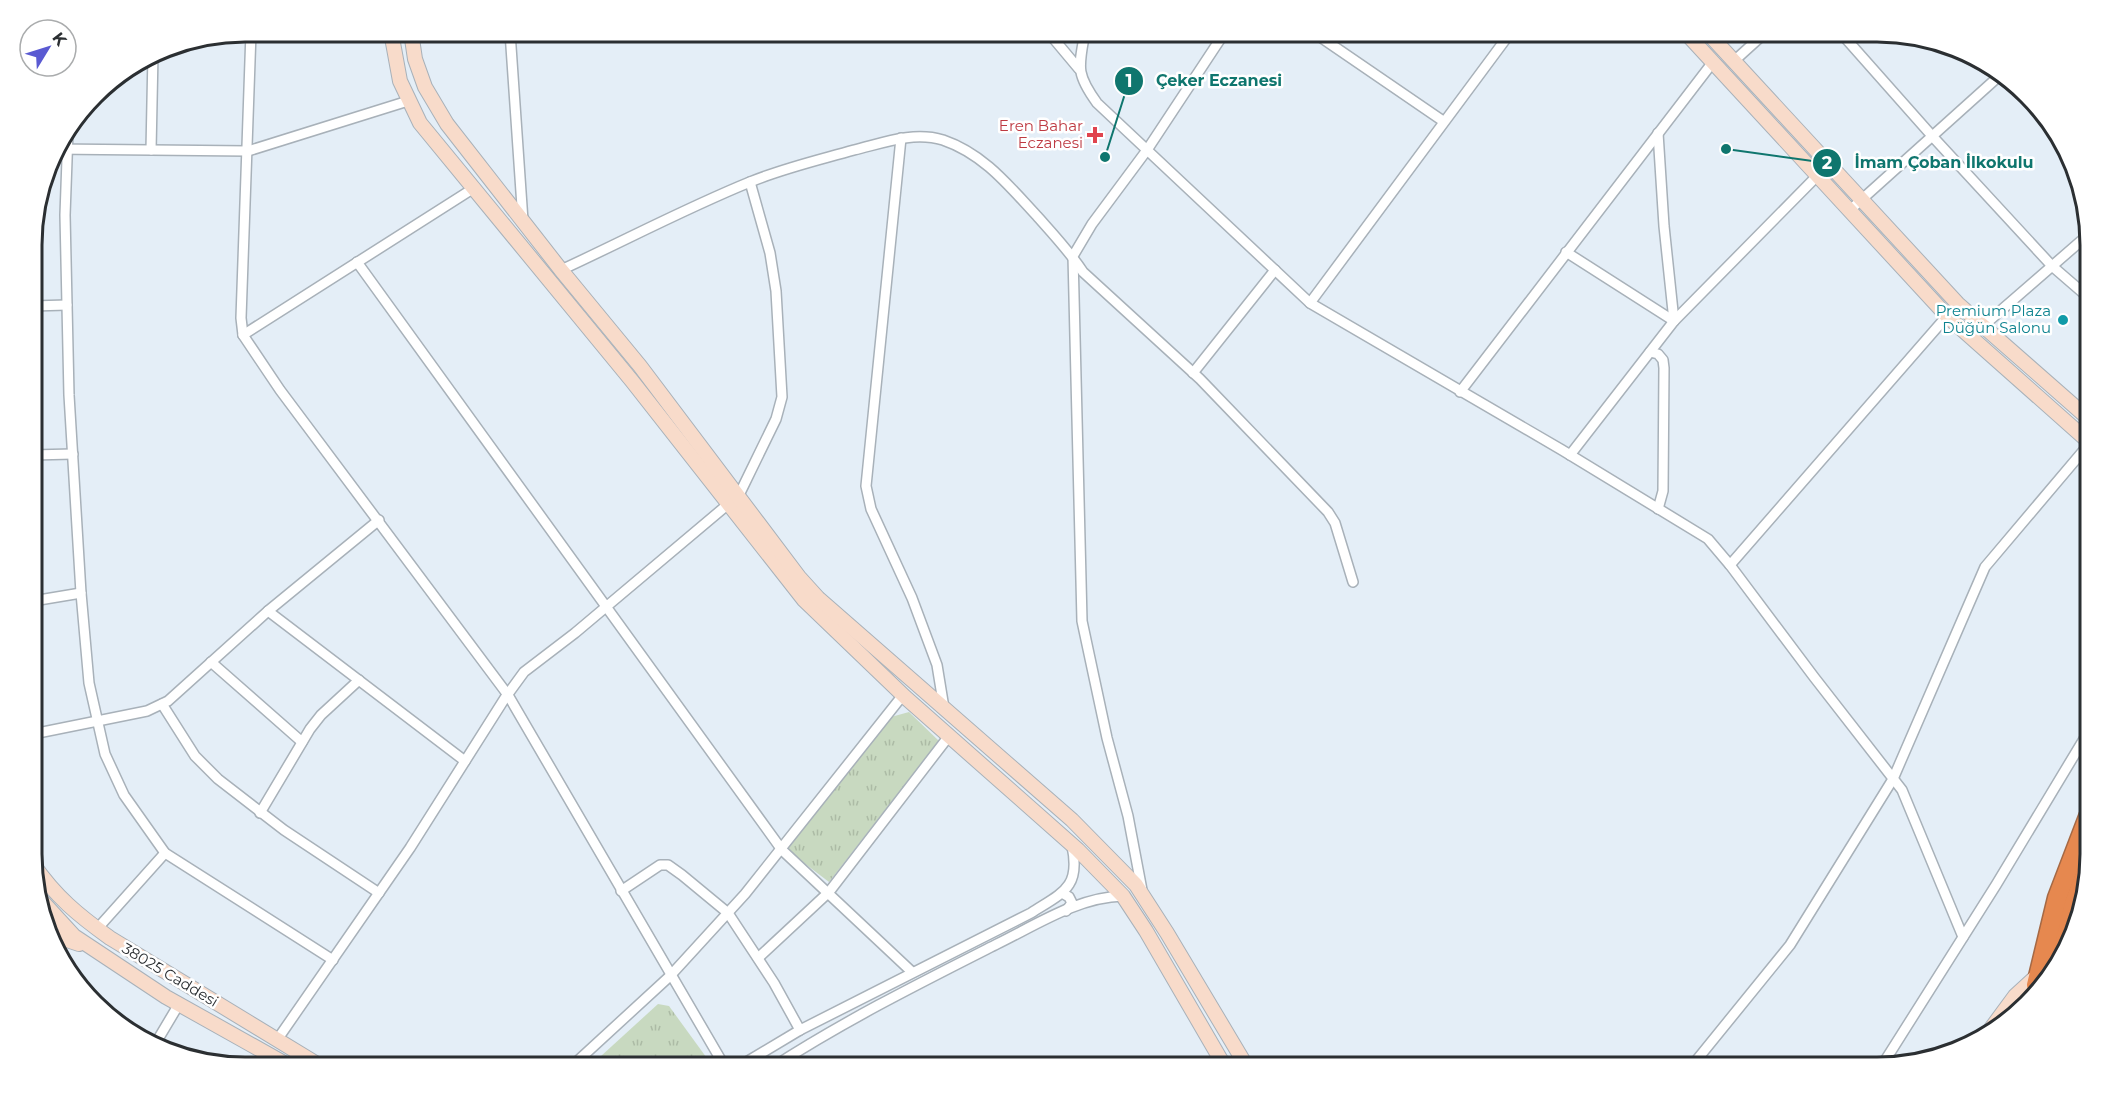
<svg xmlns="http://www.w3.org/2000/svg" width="2122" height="1099" font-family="Montserrat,sans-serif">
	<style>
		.park { fill: url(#park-tufts) }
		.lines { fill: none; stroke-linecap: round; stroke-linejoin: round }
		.street-casing { stroke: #a8b1b9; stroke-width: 12 }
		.secondary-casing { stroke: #a8b1b9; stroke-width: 16 }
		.highway-casing { stroke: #a56945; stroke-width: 21 }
		.street { stroke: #fff; stroke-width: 9 }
		.secondary { stroke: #f8dbca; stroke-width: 14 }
		.highway { stroke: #e6884f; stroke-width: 18 }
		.health-dot { fill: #e0444e; stroke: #fff; stroke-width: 2 }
		.culture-dot { fill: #0f9aa8; stroke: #fff; stroke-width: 2 }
		.labels { text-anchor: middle; stroke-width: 5; stroke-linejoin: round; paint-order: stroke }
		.health-label { font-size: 15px; fill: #be3a42; stroke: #fff; text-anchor: end }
		.culture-label { font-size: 15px; fill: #0d838f; stroke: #fff; text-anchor: end }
		.street-label { font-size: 15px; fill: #2b2f32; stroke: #fff }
		.rim { fill: none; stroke: #2b2f32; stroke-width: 3 }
		.leader { fill: none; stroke: #0f766e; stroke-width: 2 }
		.callout-dot { fill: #0f766e; stroke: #fff; stroke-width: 2 }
		.mark-label { font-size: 18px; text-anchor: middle; font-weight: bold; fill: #fff }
		.callout-label { font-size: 16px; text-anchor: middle; font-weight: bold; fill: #0f766e; stroke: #fff; stroke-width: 5; stroke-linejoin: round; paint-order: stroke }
	</style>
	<defs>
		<pattern id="park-tufts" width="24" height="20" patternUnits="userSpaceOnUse" patternTransform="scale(1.5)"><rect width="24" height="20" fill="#c8d9c0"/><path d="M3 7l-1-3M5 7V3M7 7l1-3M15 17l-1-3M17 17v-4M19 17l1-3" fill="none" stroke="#acbba5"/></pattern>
	</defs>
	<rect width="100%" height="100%" fill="#e4eef7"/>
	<g class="park">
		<path d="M909 712 939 741 829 882 787 850 891 717Z"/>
		<path d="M658 1004 669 1006 709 1061V1067H589Z"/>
	</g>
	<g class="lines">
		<defs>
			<g id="street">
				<path d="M251 32 241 318 243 335 280 390 508 695 725 1067"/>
				<path d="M510 32 523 221"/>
				<path d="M1048 32 1079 69"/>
				<path d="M1085 32C1079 66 1075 73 1097 103L1310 303 1562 450 1708 539 1730 565 1814 677 1902 790 1963 937"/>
				<path d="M1313 32 1443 121"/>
				<path d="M1840 32 1933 137 2052 266 2089 298"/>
				<path d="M1734 61 1766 32"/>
				<path d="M68 132 65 215 69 395 81 593 89 683 105 754 124 795 165 853 333 960"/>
				<path d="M1658 133 1664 226 1674 321"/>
				<path d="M901 138 866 486 871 509 912 598 937 665 944 708"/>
				<path d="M54 149 248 151 408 101"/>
				<path d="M151 150 153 54"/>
				<path d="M1850 210 1998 77"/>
				<path d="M1566 252 1674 321"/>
				<path d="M357 262 782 850 912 972"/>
				<path d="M561 270C624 241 686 208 750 182 784 168 819 160 854 150 883 143 913 131 943 140 984 154 1009 186 1037 216 1053 234 1070 252 1083 272L1200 379 1328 512 1335 523 1353 582"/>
				<path d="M1310 303 1511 32"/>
				<path d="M32 306 67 305"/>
				<path d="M1983 326 2089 234"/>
				<path d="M243 335 474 188"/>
				<path d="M1650 352 1658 354 1663 360 1664 368 1663 491 1658 509"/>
				<path d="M1193 373 1275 270"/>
				<path d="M1460 392 1713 62"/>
				<path d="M32 455 73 454"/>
				<path d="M1570 455 1674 321 1818 175"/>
				<path d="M1730 565 1947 316"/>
				<path d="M33 601 81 593"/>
				<path d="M268 611 465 761"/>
				<path d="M211 662 302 742"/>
				<path d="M162 704 195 756 218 779 284 830 379 893"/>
				<path d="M33 734 147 711 168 701 268 611 379 520"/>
				<path d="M260 813 310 729 321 715 359 680"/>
				<path d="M1142 890 1128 816 1107 738 1082 621 1073 256 1092 224 1147 150 1225 32"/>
				<path d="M621 891 660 865H668L682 875 728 913 774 983 800 1030"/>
				<path d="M1062 893 1069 897 1072 903 1066 911"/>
				<path d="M97 929 165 853"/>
				<path d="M758 958 829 892 949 736"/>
				<path d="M277 1040 410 848 505 698 524 672 575 633 739 495 776 419 782 397 776 291 770 253 750 182"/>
				<path d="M154 1046 179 1004"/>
				<path d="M571 1067 670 976 745 894 903 695"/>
				<path d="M738 1067 800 1030 1031 913C1062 893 1081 888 1072 846"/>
				<path d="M773 1067C844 1021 920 983 997 944 1036 925 1078 897 1123 896"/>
				<path d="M1691 1067 1790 945 1893 779 1985 567 2089 444"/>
				<path d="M1881 1067 1996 885 2090 729"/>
			</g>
			<g id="secondary">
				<path d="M391 32 400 81 420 123 632 381 804 600 905 697 1078 850 1123 896 1146 931 1225 1067"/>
				<path d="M411 32 415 59 425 87 447 124 561 270 640 366 799 577 818 598 1072 820 1136 885 1167 933 1247 1067"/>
				<path d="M1685 32 1947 316 2089 442"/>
				<path d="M1707 32 1958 304 2089 419"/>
				<path d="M33 864C56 897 78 915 110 938L322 1067"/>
				<path d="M41 900 74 936 166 997 291 1067"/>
				<path d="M55 936 79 944"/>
				<path d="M1987 1034 2015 996 2039 974"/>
			</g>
			<g id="highway">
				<path d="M2058 961 2071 910 2087 869"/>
				<path d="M2036 985 2057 898 2090 812"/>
			</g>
		</defs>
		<use href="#street" class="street-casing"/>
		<use href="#secondary" class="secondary-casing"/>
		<use href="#highway" class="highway-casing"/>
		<use href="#street" class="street"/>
		<use href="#secondary" class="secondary"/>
		<use href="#highway" class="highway"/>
	</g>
	<path class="health-dot" d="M1092 126h6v6h6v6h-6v6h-6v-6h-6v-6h6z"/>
	<circle class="culture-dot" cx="2063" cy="320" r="6"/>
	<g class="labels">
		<g class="health-label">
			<text x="1083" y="131">Eren Bahar<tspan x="1083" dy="17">Eczanesi</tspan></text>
		</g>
		<g class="culture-label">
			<text x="2051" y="316">Premium Plaza<tspan x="2051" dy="17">Düğün Salonu</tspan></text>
		</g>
		<g class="street-label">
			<text transform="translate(170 975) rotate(31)" y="5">38025 Caddesi</text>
		</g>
	</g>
	<path d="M0 0H2122V1099H0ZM245 42H1877A203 203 0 0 1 2080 245V854A203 203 0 0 1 1877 1057H245A203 203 0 0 1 42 854V245A203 203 0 0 1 245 42Z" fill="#fff" fill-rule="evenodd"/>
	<path class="rim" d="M245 42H1877A203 203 0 0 1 2080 245V854A203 203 0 0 1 1877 1057H245A203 203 0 0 1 42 854V245A203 203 0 0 1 245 42Z"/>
	<path class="leader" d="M1105 157L1129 81M1726 149L1827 163"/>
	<g class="callout-dot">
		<circle cx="1105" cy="157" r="6"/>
		<circle cx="1726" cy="149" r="6"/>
		<circle cx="1129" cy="81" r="15"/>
		<circle cx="1827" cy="163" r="15"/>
	</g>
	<g class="mark-label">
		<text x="1129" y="87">1</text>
		<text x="1827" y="169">2</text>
	</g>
	<g class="callout-label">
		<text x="1219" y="86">Çeker Eczanesi</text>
		<text x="1944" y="168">İmam Çoban İlkokulu</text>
	</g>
	<g transform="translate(48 48) rotate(52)"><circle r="28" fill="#ffffff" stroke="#aaacad" stroke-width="1.5"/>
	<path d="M0-4.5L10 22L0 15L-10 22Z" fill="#5a5ad2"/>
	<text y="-9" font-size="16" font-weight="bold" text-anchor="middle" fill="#2b2f32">K</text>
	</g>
</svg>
